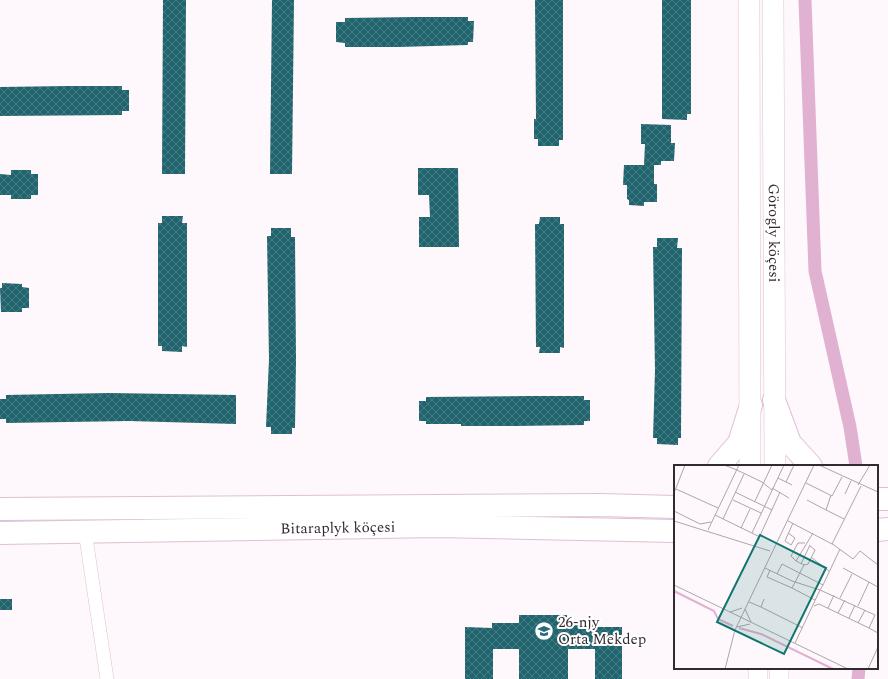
<svg xmlns="http://www.w3.org/2000/svg" width="888" height="679" font-family="Spectral,serif">
	<style>
		.lines { fill: none; stroke-linecap: round; stroke-linejoin: round }
		.canal { stroke: #e0b1d1; stroke-width: 13 }
		.building { fill: url(#building-cross-hatch) }
		.street-casing { stroke: #dfc0d5; stroke-width: 14 }
		.secondary-casing { stroke: #dfc0d5; stroke-width: 20 }
		.primary-casing { stroke: #dfc0d5; stroke-width: 22 }
		.highway-casing { stroke: #dfc0d5; stroke-width: 24 }
		.street { stroke: #fff; stroke-width: 13 }
		.secondary { stroke: #fff; stroke-width: 19 }
		.primary { stroke: #fff; stroke-width: 21 }
		.highway { stroke: #fff; stroke-width: 22 }
		.labels { text-anchor: middle; stroke-width: 4; stroke-linejoin: round; paint-order: stroke }
		.street-label { font-size: 15px; fill: #352931; stroke: #fff }
		.poi-label { font-size: 15px; fill: #352931; stroke: #fff; text-anchor: start }
		.inset-river { fill: none; stroke: #e0b1d1; stroke-width: 2 }
		.inset-road { fill: none; stroke: #aea5ab; stroke-width: 1 }
		.view { fill: #0f766e; fill-opacity: 0.15; stroke: #0f766e; stroke-width: 2 }
		.inset-edge { fill: none; stroke: #352931; stroke-width: 2 }
	</style>
	<defs>
		<pattern id="building-cross-hatch" width="8" height="8" patternUnits="userSpaceOnUse"><rect width="8" height="8" fill="#20646e"/><path d="M0 0l8 8M0 8l8-8" fill="none" stroke="#487b83"/></pattern>
	</defs>
	<rect width="100%" height="100%" fill="#fef7fc"/>
	<g class="lines">
		<g class="canal">
			<path d="M805 0 815 271 850 427 856 466"/>
			<path d="M858 679 859 668"/>
		</g>
	</g>
	<g class="building">
		<path d="M163 0H186L185 174H162Z"/>
		<path d="M272 0H294L292 174H270Z"/>
		<path d="M535 0H563V140H559V146H538V139H534V119H536Z"/>
		<path d="M662 0H691V114H687V120L662 119Z"/>
		<path d="M414 17H468V21H474L473 42H468V45L399 47H345V43L336 42V22H345V18Z"/>
		<path d="M68 86H122V90H129V111H122V115L0 116V87Z"/>
		<path d="M641 124 671 125V143H675L674 161H661V165H654V184H657V202H644V206L629 205V200L627 199V185H623L624 165H644L645 144H641Z"/>
		<path d="M418 168H458L459 247H419V217H430L429 195H418Z"/>
		<path d="M11 170H31V174H38V195H31V199H11V195H0V174L11 175Z"/>
		<path d="M162 216H183L182 223H187V347L182 346V352L162 351V346H158V223H162Z"/>
		<path d="M540 217H560V224H564V348L560 347V353H539L540 347H536L535 224H539Z"/>
		<path d="M271 228H291V237H295L296 360 295 428H292V434H271V427H266L269 359 267 236H271Z"/>
		<path d="M657 238H678L677 248H682L681 438H678V445L657 444V438H653L655 370 653 247H657Z"/>
		<path d="M2 283 22 284V287L29 288V308H22V312H1L0 288H2Z"/>
		<path d="M109 393 236 395V424L129 421 6 423V419H0V399H6V395Z"/>
		<path d="M530 396H584V400H590V421H584V425L516 426H461V424H426V421H419V401H426V397Z"/>
		<rect x="0" y="599" width="12" height="11"/>
		<path d="M519 615H567V623H596V627H622V679H595V649H568V679H519V649H493V679H465V627L492 628V623H519Z"/>
	</g>
	<g class="lines">
		<defs>
			<path id="street" d="M85 531 107 679"/>
			<g id="secondary">
				<path d="M758 668V679"/>
				<path d="M779 668V679"/>
			</g>
			<g id="primary">
				<path d="M749 0 750 466"/>
				<path id="s1" d="M773 0 775 466"/>
			</g>
			<g id="highway">
				<path d="M774 400 790 443 811 466"/>
				<path d="M719 466 739 443 751 405"/>
				<path d="M877 499H888"/>
				<path d="M0 509 600 505 675 507"/>
				<path d="M877 530 888 529"/>
				<path id="s2" d="M0 533 438 526 675 531"/>
			</g>
		</defs>
		<use href="#street" class="street-casing"/>
		<use href="#secondary" class="secondary-casing"/>
		<use href="#primary" class="primary-casing"/>
		<use href="#highway" class="highway-casing"/>
		<use href="#street" class="street"/>
		<use href="#secondary" class="secondary"/>
		<use href="#primary" class="primary"/>
		<use href="#highway" class="highway"/>
	</g>
	<defs>
		<symbol id="school-ring" viewBox="-11 -11 22 22"><circle r="9.5" fill="#fff" stroke="#256e78" stroke-width="1.5"/><path d="M0-5L7-2L0 1L-7-2ZM-4 1L0 2.5L4 1V4Q0 6-4 4Z" fill="#256e78"/></symbol>
	</defs>
	<g fill-rule="evenodd">
		<use href="#school-ring" x="533" y="620" width="22" height="22"/>
	</g>
	<g class="labels">
		<g class="street-label">
			<text dy="5" stroke="none"><textPath href="#s1" startOffset="233">Görogly köçesi</textPath></text>
			<text dy="5" stroke="none"><textPath href="#s2" startOffset="338">Bitaraplyk köçesi</textPath></text>
		</g>
		<g class="poi-label">
			<text x="558" y="627">26-njy<tspan x="558" dy="17">Orta Mekdep</tspan></text>
		</g>
	</g>
	<g transform="translate(674 465)">
		<rect width="204" height="204" fill="#fef7fc"/>
		<path class="inset-river" d="M0 126 40 146 44 154 59 161M65 163 87 169 159 204"/>
		<path class="inset-road" d="M50 0 63 5M145 0 204 27M63 5 88 17 98 25M104 13 118 20M112 17 120 0M132 18 158 31 168 12M184 20 196 0M98 23 115 33M2 24 44 43M61 27 98 45M0 28 11 0M171 29 177 16M59 35 87 48M133 35 152 45 157 30M81 36 98 0M152 45 170 54M0 46 26 59 37 57M41 50 86 72M49 54 70 9M0 56 96 86M114 56 160 80 179 94 186 86 204 100M67 63 76 44M34 65 65 0M78 68 110 0M114 68 121 73 117 80 111 76 119 58M84 75 106 27M158 79 187 21M137 92 155 106M122 96 117 91 124 78H131M127 99 136 80M130 100 134 99 141 85 136 81M91 103 118 116 146 125 121 178M169 103 204 122M96 105 93 112 118 123 130 100 122 96 139 68M103 109 108 99 149 120 146 125 201 150 195 163 204 168M0 120 174 204M149 120 166 84M118 123 141 135M166 133 178 109M75 137 87 142 90 134M140 141 145 139 195 163M184 141 195 117M87 142 129 163M154 143 160 130M71 144 77 157M56 147 68 143M164 148 171 135M175 153 181 140M184 158 191 145M63 162 76 159M51 204 61 165 140 0M194 204 204 182"/>
		<path class="view" d="M86 70 152 103 110 189 43 157Z"/>
		<rect width="204" height="204" class="inset-edge"/>
	</g>
</svg>
